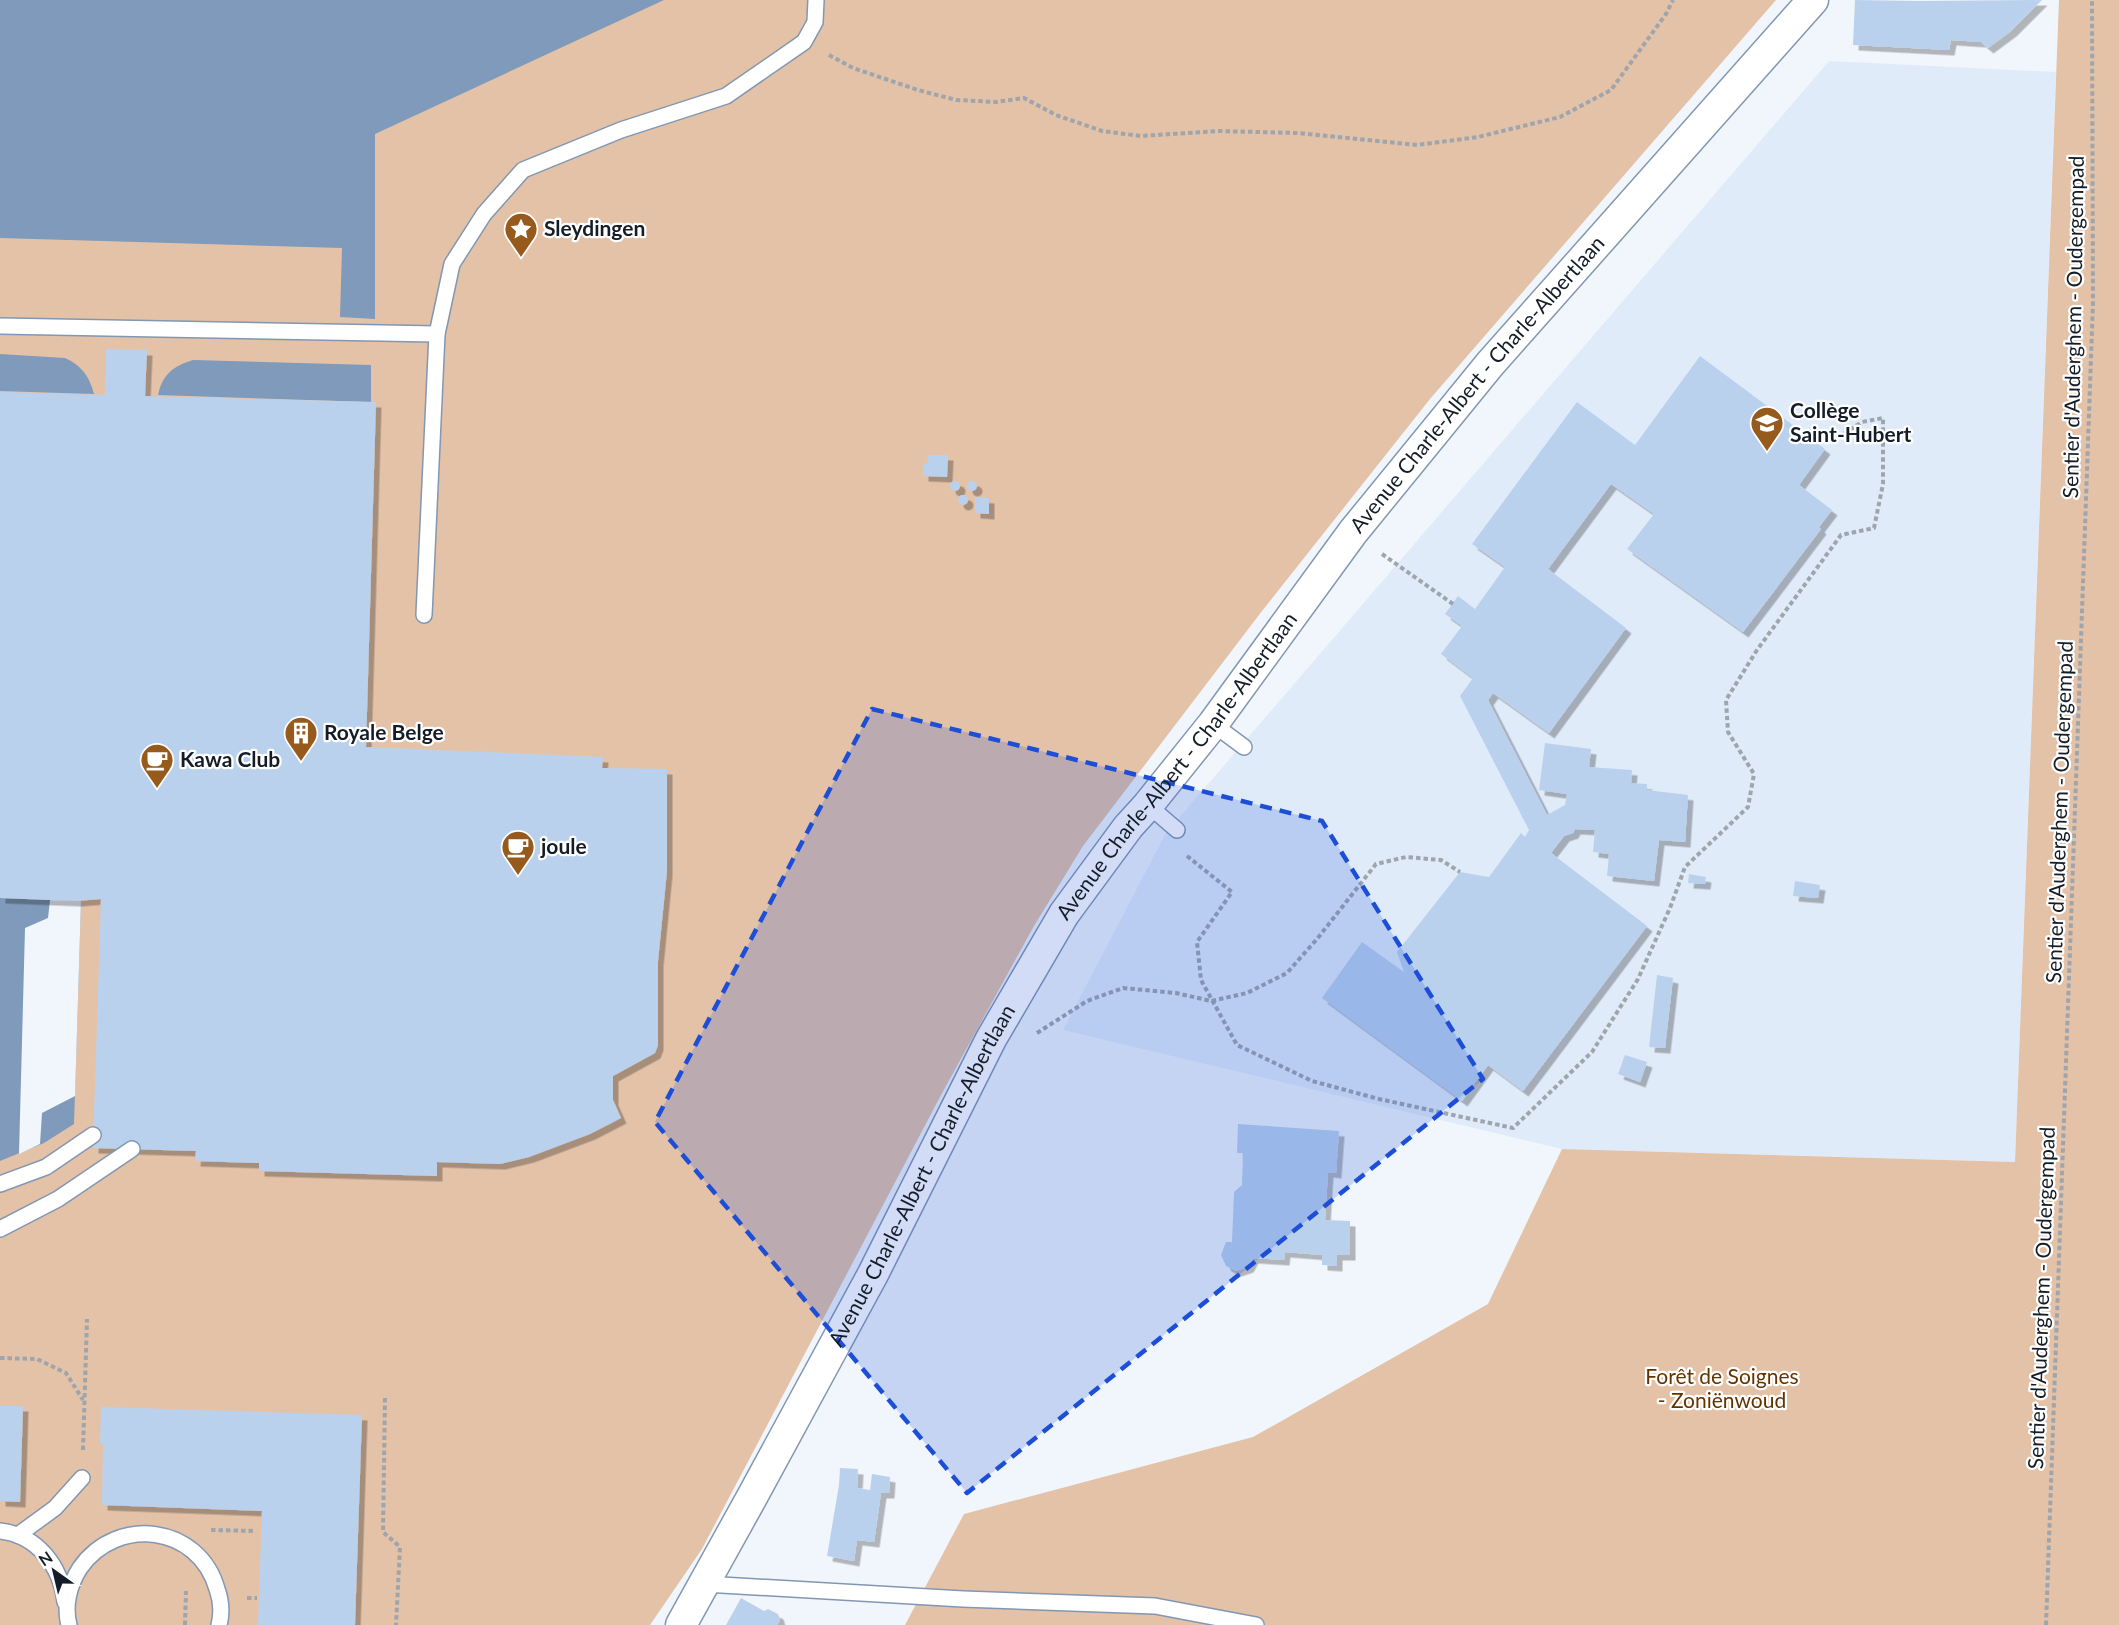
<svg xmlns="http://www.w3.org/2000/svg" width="2119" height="1625" font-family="Lato,sans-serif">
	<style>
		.built { fill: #e0ebf9 }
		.green { fill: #e3c2a7 }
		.water { fill: #7f9abb }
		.pier { fill: #f1f6fc }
		.building { fill: #bad1ee; filter: url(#shadow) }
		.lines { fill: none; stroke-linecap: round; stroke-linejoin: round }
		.service-casing { stroke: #8297b2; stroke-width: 18 }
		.minor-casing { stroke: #8297b2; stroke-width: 33 }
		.path { stroke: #9ea5ac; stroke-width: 4; stroke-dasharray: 4.5 3; stroke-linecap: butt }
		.service { stroke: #fff; stroke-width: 15 }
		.minor { stroke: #fff; stroke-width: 30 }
		.marked { fill: #1d4ed8; fill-opacity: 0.2; stroke: #1d4ed8; stroke-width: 4.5; stroke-dasharray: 12 8; stroke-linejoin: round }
		.labels { text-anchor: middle; stroke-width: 4.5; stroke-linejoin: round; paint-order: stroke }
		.poi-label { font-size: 21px; font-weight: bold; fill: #141d27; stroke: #fff; text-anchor: start }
		.street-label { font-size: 21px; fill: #141d27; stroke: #fff }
		.park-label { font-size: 21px; fill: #623400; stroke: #fff }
	</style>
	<defs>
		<filter id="shadow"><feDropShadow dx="5.5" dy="5.5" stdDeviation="0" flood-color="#0004"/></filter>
	</defs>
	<rect width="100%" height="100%" fill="#f1f6fc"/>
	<path class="built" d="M1829 61 2056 72 2015 1162 1562 1149 1063 1030 1166 833Z"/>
	<g class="green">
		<path d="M0 0H1776L1430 399 1262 611 1083 846 1034 926 940 1097 702 1549 650 1625H0Z"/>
		<path d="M2059 0H2119V1625H905L964 1514 1253 1437 1488 1304 1562 1149 2015 1162Z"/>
	</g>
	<g class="water">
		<path d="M0 0H664L375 134V319L340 317 342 248 0 238Z"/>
		<path d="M0 354 65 358C82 366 89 376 94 394L0 391Z"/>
		<path d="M193 360 371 365V402L158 395C162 375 173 366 193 360Z"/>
		<path d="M0 898 81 901 74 1124 44 1143 0 1161Z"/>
	</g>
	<path class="pier" d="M50 900 81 901 75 1096 42 1113 40 1144 19 1154 25 928 48 918Z"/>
	<g class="building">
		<path d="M1855 0 1919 1 2042 0 2011 31 1988 48 1981 42 1951 40 1949 50 1853 45Z"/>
		<path d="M106 349 147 350 145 396 376 402 366 747 603 757 602 768 667 769V871L658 961V1045L655 1053 613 1076V1100L621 1118 590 1134 529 1157 500 1164 437 1162V1176L259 1171V1163L195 1161 196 1151 93 1148 101 899 76 901 0 898V392L105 395Z"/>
		<path d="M1700 356 1825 449 1799 485 1832 510 1819 527 1821 529 1743 632 1627 549 1654 514 1611 484 1548 569 1626 628 1549 733 1493 693 1488 700 1547 815 1565 805 1567 794 1539 790 1545 743 1591 749 1589 767 1632 770 1631 783 1647 784V790L1688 795 1685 842 1659 840 1654 881 1607 876 1609 854 1593 852 1595 830 1575 829 1573 833 1564 836 1551 853 1647 926 1523 1091 1488 1065 1462 1101 1322 998 1362 942 1404 972 1397 952 1460 872 1489 877 1521 833 1525 837 1529 830 1460 696 1473 678 1441 654 1462 626 1445 614 1458 596 1475 609 1505 567 1472 544 1577 402 1635 445Z"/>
		<path d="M927 455H948L947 477 923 476V463L928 464Z"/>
		<circle cx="955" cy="486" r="5"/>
		<circle cx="972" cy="486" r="5"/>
		<circle cx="963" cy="500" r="5"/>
		<path d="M975 497 989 498V514L975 513Z"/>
		<path d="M1689 874 1706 877 1705 884 1688 883Z"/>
		<path d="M1795 881 1820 885 1818 898 1793 896Z"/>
		<path d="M1657 975 1673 978 1665 1048 1649 1047Z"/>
		<path d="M1625 1055 1647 1062 1640 1082 1618 1074Z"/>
		<path d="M1238 1124 1339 1131 1336 1173 1328 1172 1325 1220 1350 1221V1255H1337V1266L1322 1265V1255L1285 1252 1284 1260 1253 1258 1248 1267 1236 1271 1226 1266 1221 1255 1226 1242H1232L1234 1192 1242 1185 1243 1153H1237Z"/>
		<path d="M0 1406H23L20 1502 0 1501Z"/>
		<path d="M101 1407 362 1415 355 1625H258L262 1511 102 1505 103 1444H100Z"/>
		<path d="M840 1468 858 1469 857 1488 870 1490 872 1474 890 1477 889 1493H881L874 1542 857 1540 854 1561 827 1556 839 1485Z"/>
		<path d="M741 1598 764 1611 768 1609 778 1614 780 1620 777 1625H726Z"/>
	</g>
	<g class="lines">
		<defs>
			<g id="service">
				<path d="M0 326 437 334"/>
				<path d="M424 615 437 334 452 264 484 214 523 170 621 130 726 96 804 42 815 22 816 0"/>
				<path d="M1213 724 1244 747"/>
				<path d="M1148 805 1177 830"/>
				<path d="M0 1184 46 1167 93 1135"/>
				<path d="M0 1229 58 1199 132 1149"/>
				<path d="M0 1531C37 1535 61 1566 65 1602"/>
				<path d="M18 1535 55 1508 82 1478"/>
				<path d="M704 1584 963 1599 1155 1606 1256 1625"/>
				<path d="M69 1625C64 1606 69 1585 80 1568 117 1515 199 1525 217 1589 221 1600 222 1613 219 1625"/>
			</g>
			<g id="minor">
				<path id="s1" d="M681 1625 752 1497 873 1274 991 1039 1064 914 1128 827 1148 805 1213 724 1353 532 1490 364 1813 0"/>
			</g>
		</defs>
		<use href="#service" class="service-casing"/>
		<use href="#minor" class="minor-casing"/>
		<g class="path">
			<path d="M829 55 853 68 918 90 956 100 996 102 1024 98 1056 115 1102 131 1141 136 1218 131 1297 133 1417 145 1478 137 1560 117 1611 90 1666 14 1673 0"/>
			<path d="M1382 554 1453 604"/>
			<path d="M1187 856 1232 892 1197 942 1201 980 1237 1045 1312 1081 1379 1099 1513 1128 1592 1052 1638 979 1670 908 1685 867 1748 807 1754 774 1728 732 1726 700 1757 650 1841 535 1874 528 1883 484V418L1862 422 1839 437"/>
			<path d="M1037 1033 1087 1001 1123 988 1176 993 1211 1001 1247 993 1287 973 1317 939 1376 864 1406 857 1441 860 1460 872"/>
			<path d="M0 1358 37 1359 66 1373 83 1400"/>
			<path d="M385 1398 383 1532 400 1547 396 1625"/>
			<path d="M83 1450 87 1319"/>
			<path d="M211 1530 256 1531"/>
			<path d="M247 1598H257"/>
			<path d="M185 1625 186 1591"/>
			<path d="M2046 1625 2093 302 2092 0"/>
		</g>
		<use href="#service" class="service"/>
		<use href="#minor" class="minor"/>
	</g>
	<path class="marked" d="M872 709 1322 821 1483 1079 967 1493 655 1122Z"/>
	<defs>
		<symbol id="sight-pin" viewBox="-11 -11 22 30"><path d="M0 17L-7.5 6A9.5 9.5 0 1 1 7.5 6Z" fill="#965a1c" stroke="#fff"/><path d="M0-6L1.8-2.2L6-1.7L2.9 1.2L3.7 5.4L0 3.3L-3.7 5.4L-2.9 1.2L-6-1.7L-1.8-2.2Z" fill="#fff"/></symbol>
		<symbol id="school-pin" viewBox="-11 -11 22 30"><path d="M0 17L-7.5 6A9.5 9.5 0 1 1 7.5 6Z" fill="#965a1c" stroke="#fff"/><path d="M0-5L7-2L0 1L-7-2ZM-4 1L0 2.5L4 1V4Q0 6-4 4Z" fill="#fff"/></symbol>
		<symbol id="building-pin" viewBox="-11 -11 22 30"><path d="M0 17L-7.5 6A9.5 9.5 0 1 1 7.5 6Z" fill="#965a1c" stroke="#fff"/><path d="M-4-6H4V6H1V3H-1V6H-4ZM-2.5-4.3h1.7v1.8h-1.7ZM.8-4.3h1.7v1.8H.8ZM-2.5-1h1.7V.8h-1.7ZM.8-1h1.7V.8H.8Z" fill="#fff"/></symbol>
		<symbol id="cafe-pin" viewBox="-11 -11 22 30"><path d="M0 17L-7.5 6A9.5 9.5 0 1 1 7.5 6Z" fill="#965a1c" stroke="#fff"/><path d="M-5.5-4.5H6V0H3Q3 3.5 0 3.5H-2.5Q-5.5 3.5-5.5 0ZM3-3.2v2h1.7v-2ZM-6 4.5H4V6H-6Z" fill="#fff"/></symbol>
	</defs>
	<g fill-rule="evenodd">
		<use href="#sight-pin" x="502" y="210" width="38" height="52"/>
		<use href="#school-pin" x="1748" y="404" width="38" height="52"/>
		<use href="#building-pin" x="282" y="714" width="38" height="52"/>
		<use href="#cafe-pin" x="138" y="741" width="38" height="52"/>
		<use href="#cafe-pin" x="499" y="828" width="38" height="52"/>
	</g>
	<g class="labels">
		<g class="poi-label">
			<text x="544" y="236">Sleydingen</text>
			<text x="1790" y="418">Collège<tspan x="1790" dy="24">Saint-Hubert</tspan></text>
			<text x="324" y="740">Royale Belge</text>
			<text x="180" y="767">Kawa Club</text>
			<text x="541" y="854">joule</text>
		</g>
		<g class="street-label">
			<text transform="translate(2074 327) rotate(-89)" y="7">Sentier d'Auderghem - Oudergempad</text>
			<text dy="7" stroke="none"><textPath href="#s1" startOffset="1480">Avenue Charle-Albert - Charle-Albertlaan</textPath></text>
			<text dy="7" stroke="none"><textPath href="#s1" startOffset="994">Avenue Charle-Albert - Charle-Albertlaan</textPath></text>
			<text transform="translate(2060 812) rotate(-88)" y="7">Sentier d'Auderghem - Oudergempad</text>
			<text dy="7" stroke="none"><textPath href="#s1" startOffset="510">Avenue Charle-Albert - Charle-Albertlaan</textPath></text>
			<text transform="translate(2042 1298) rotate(-88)" y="7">Sentier d'Auderghem - Oudergempad</text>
		</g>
		<g class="park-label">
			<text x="1722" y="1384">Forêt de Soignes<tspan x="1722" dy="24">- Zoniënwoud</tspan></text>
		</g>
	</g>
	<g transform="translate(54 1571) rotate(326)" stroke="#ffffff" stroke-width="4.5" paint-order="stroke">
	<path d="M0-4.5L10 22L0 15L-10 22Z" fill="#141d27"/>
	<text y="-9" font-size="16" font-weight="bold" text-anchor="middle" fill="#141d27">N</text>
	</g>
</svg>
